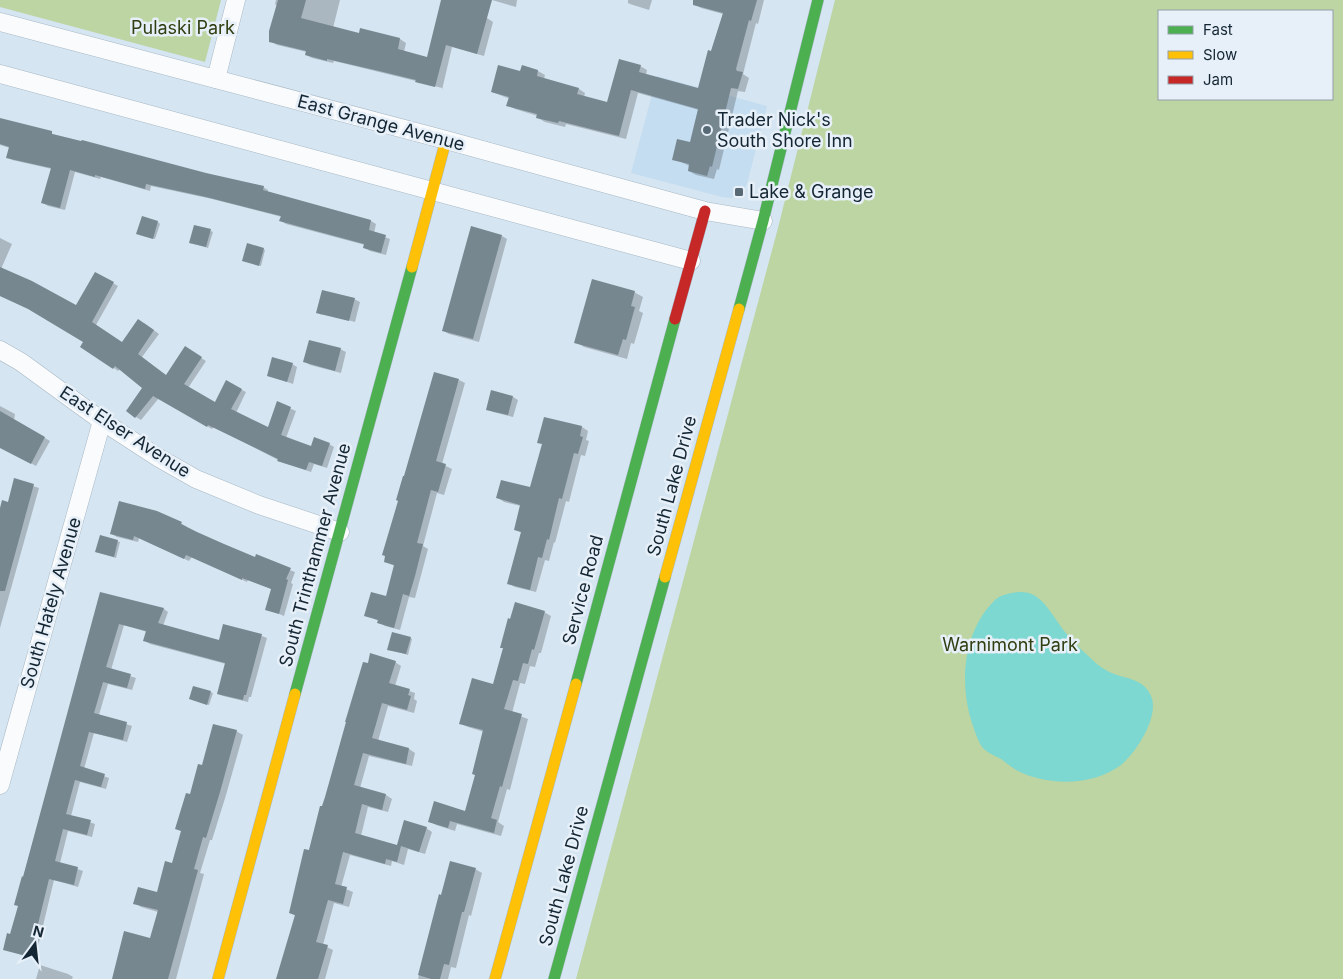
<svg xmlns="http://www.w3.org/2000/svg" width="1343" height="979" font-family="Inter,sans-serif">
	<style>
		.built { fill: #c4ddf0 }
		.green { fill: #bdd4a3; fill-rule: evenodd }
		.water { fill: #7cd8d1 }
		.shadow { fill: #0003 }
		.building { fill: #768790 }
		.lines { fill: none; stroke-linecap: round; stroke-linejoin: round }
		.street-casing { stroke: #a8b8c4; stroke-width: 19 }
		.fast-casing { stroke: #a8b8c4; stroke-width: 12 }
		.slow-casing { stroke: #a8b8c4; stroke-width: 12 }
		.jam-casing { stroke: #a8b8c4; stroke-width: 12 }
		.street { stroke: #f9fbfd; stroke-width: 18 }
		.fast { stroke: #4caf50; stroke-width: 11 }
		.slow { stroke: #ffc107; stroke-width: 11 }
		.jam { stroke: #c62828; stroke-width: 11 }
		.poi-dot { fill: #586976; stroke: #e7f0f8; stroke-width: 2 }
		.labels { text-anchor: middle; stroke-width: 5; stroke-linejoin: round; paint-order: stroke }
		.park-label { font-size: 18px; fill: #313e11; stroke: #e7f0f8 }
		.poi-label { font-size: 18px; fill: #142634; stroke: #e7f0f8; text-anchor: start }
		.street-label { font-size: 18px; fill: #142634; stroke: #e7f0f8 }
	</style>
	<rect width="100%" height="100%" fill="#d5e5f1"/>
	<path class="built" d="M657 76 767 106 747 184 740 196 730 198 722 197 631 173Z"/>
	<g class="green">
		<path d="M0 0H221L205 62 0 7Z"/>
		<path d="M835 0H1343V979H576L778 228ZM1159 11H1332V99H1159Z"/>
	</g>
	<path class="water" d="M1018 592C1021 592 1026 592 1029 593 1045 598 1055 620 1065 632 1074 643 1086 654 1097 664 1102 668 1110 673 1117 675 1130 679 1145 681 1151 696 1160 716 1136 753 1121 765 1092 786 1051 786 1020 772 1013 769 1007 763 1001 759 995 756 986 752 982 747 978 741 975 732 973 726 959 686 962 633 994 601 999 595 1010 593 1018 592Z"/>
	<g class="shadow">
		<path d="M276 0H340L333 28 360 35 400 39 406 43 404 52 428 58 467 12 487 18 493 22 484 56 452 47 442 90V88L419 82 421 84 416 81 334 61 333 63 312 58 306 55 307 52 277 45 271 41 277 6 275 4Z"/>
		<path d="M492 0H517L516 7Z"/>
		<path d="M628 0H652L649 10 630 4 628 3Z"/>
		<path d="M695 0H764L758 24 756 23 743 74 749 78 745 92 738 91 719 170 717 169 714 179 696 175 689 171 690 166 674 159 691 143 699 110 638 93 626 139 566 124 565 127 545 122 538 118V116L515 109 508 105 510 99 492 92 521 72 522 66 538 71 545 75 544 79 579 89 585 93 584 97 608 104 640 66 647 70 646 75 699 90 723 14 701 8 694 4Z"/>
		<path d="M0 120 205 174 263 187 268 190V192L371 221 376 224 374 233 390 239 386 255 370 251 365 248V245L286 224 281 221 282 217 212 199 151 186 150 191 101 177 100 179 75 172 65 210 48 206 43 203 52 169 12 160 7 157 10 148 0 145Z"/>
		<path d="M158 222 160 224 155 239 140 235Z"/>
		<path d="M211 231 213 232 208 248 192 243Z"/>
		<path d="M502 236 507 239 479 342 449 334 444 331Z"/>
		<path d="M0 238 12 244 1 269 77 307 96 273 118 286 96 325 122 343 144 323 159 334 142 357 166 376 190 351 206 361 188 388 215 404 226 382 246 392 236 413 268 429 277 403 296 411 286 438 312 448 329 444 334 447 327 468 314 464 311 472 284 463 214 427 212 429 159 398 141 420 136 417 127 411 144 387 120 369 118 371 114 368 85 342 34 311 0 296Z"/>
		<path d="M263 249 265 250 261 266 245 261Z"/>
		<path d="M634 292 643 297 639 311 643 313 634 344 631 343 627 359 584 347 576 342Z"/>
		<path d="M354 299 360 302 355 322 322 313V315L318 313Z"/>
		<path d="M340 349 346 352 341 373 310 365 305 362Z"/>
		<path d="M292 364 297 367 293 384 268 375Z"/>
		<path d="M459 380 465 383 442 464 452 469 444 495 437 493 423 546 428 549 415 598 409 597 400 630 385 626 379 622V621L366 615 387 598 395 566 385 562Z"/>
		<path d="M492 392 513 397 518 400 513 417 493 412 487 409Z"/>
		<path d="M0 406 15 414 14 420 50 441 36 466 0 446Z"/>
		<path d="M545 418 582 427 588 431 586 440 589 441 585 456 581 455 569 502 566 501 555 543 554 542 549 561 545 560 536 592 515 587 508 583 522 533 515 529 521 506 504 502 498 498 531 488 543 444Z"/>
		<path d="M15 480 39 488 0 628V513L9 504Z"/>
		<path d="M156 512 182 524 187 527 186 528 256 558 295 572 291 583 293 584 284 616 267 609 272 589 248 580 247 582 192 557 189 561 139 538 138 542 117 537 112 534Z"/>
		<path d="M100 537 120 542 116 558 96 552Z"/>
		<path d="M101 593 164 609 168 612 163 626 219 641 224 625 262 636 267 638 251 697H249L248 702 223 696 218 694 226 664 150 644 145 641 147 632 124 625 111 670 136 678 132 690 108 684 99 715 132 726 127 742 94 733 84 769 109 778 106 789 80 782 71 816 95 824 92 837 68 831 60 863 83 871 78 887 54 880 35 959 4 949 11 936 19 906 23 878Z"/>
		<path d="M544 612 551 616 541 653H539L535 667 530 666 525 684 520 683 512 713 528 719 510 790 507 789 498 822 504 826 501 836 457 824 455 831 436 825 429 821 466 812 476 775 484 732 468 727 460 723 494 685Z"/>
		<path d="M410 638 412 639 408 655 391 650Z"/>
		<path d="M395 662 401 666 395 686 415 693 414 699 417 701 414 713 388 706 378 741 409 749 415 753 412 766 369 756 360 788 386 795 392 799 388 812 368 807 361 836 398 846 426 828 432 832 425 854 408 849 404 865 392 861 391 866 350 855 341 887 353 892 349 907 334 903 323 945 333 950 325 979H278L296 916 290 913 322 808Z"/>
		<path d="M210 692 213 693 209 705 193 700Z"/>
		<path d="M236 731 243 735 226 795 212 840H210L200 873 204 874 176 979H113L151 940 158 912 141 907 135 903 158 893 173 864 191 796 203 767Z"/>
		<path d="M475 869 482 873 471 916 469 915 456 968 451 967 448 979H418L440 896H442Z"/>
		<path d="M40 965 68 974 73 977 72 979H36Z"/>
	</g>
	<g class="building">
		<path d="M278 0H306L301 18 359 33 360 28 400 38 398 49 427 57 441 0H492L477 54 446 45 435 87 415 82 416 80 379 71 327 59V61L305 55 306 51 269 42V31Z"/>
		<path d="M693 0H757L751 21 749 20 736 69 737 71 743 72 738 89 731 88 712 167 710 166 707 176 688 171 689 164 672 160 677 139 690 142 698 109 631 90 619 136 559 121 558 123 536 118 537 114 506 106 509 97 491 92 498 65 520 71 522 65 538 70 537 76 579 88 577 94 607 102 619 59 641 65 639 72 698 88 708 50 711 51 723 13 693 5Z"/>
		<path d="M0 118 52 131V134L81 141 82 140 206 173 264 186 263 190 371 220 369 230 386 235 381 253 363 248 364 244 279 221 281 216 206 197 146 184 145 189 95 175V177L70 170 60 208 41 203 51 168 6 158 9 147 0 144Z"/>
		<path d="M142 216 158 221 153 239 136 234Z"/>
		<path d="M194 225 211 229 206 247 189 243Z"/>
		<path d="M471 226 502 235 473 339 442 331Z"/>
		<path d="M247 243 264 248 259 266 242 261Z"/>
		<path d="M0 267 32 281 76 305 95 272 114 282 92 322 122 342 138 319 154 330 138 354 166 375 185 346 202 357 184 384 215 402 226 380 242 389 231 409 268 427 277 401 291 407 281 435 311 446 314 437 330 443 322 466 309 462 306 470 277 461 278 459 208 425 207 427 153 396 135 418 126 411 142 388 115 366 113 369 80 347 83 342 28 309 0 296Z"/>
		<path d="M592 279 635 291 631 306 635 307 626 340 623 339 618 355 574 343Z"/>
		<path d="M322 290 355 298 349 321 316 313Z"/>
		<path d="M309 340 341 348 335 371 303 362Z"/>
		<path d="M272 357 293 363 287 382 267 376Z"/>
		<path d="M434 372 459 379 436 461 446 464 438 492 431 490 417 543 423 544 415 576 409 596 403 594 394 628 377 623 378 620 364 616 371 592 386 596 394 565 384 562 385 556 382 555 398 501 396 500 403 476H404Z"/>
		<path d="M491 390 513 396 508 415 486 410Z"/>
		<path d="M0 411 45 437 31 464 0 448Z"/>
		<path d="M544 417 582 426 580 436 583 437 578 454 574 453 562 499 559 498 549 540 547 539 542 558 538 557 530 590 507 584 521 532 514 530 520 505 496 498 501 480 530 487 542 444 537 443Z"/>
		<path d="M14 478 34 484 5 591H0V508L2 500 8 502Z"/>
		<path d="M119 501 157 511 182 522 181 524 197 532 224 544 255 557 256 554 291 568 286 579 288 580 279 614 265 610 271 589 242 578V580L186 555 184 559 134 536 133 540 110 534Z"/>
		<path d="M100 535 118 540 114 557 95 552Z"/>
		<path d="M100 592 164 608 158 623 219 640 223 624 262 634 246 695H244L243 700 217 694 225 663 143 641 146 631 119 624 106 667 131 674 127 688 103 682 94 713 127 722 123 740 89 732 80 766 105 774 101 787 75 780 66 814 91 820 87 835 63 829 55 861 78 867 74 885 49 879 30 957 3 950 7 933 10 934 18 906 14 905 22 876 23 877Z"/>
		<path d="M515 602 545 611 534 650 532 649 528 664 523 663 518 681 513 680 504 709 522 714 502 787 500 786 491 818 497 820 494 833 450 821 448 828 428 822 434 801 465 811 475 775 472 774 483 730 459 724 472 678 493 684 503 648H500L508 618 510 619Z"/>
		<path d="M392 632 411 637 406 654 387 650Z"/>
		<path d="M370 653 396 661 389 683 410 689 408 695 411 696 407 710 382 703 372 738 409 748 406 764 363 753 354 785 386 794 382 810 362 804 355 833 397 845 404 820 427 827 419 852 401 846 397 862 386 859 385 864 343 852 335 884 347 887 343 904 328 900 316 942 328 945 318 979H276L295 915 289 913 304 849 309 850 320 806H322L325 797 346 722H345L363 662 368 663Z"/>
		<path d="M193 686 211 691 207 705 189 699Z"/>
		<path d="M213 724 237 730 220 792 206 838 203 837 194 869 198 870 168 979H112L124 931 150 938 158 910 133 904 138 887 157 892 165 861 172 863 181 831 175 829 186 793 190 794 198 764 202 765Z"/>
		<path d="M450 861 476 868 464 912H462L449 965 444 964 440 979H431L418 975 439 894 441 895Z"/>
	</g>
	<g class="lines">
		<defs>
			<g id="street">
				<path d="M0 22 446 140 705 211 763 221"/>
				<path d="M0 74 691 261"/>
				<path d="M216 79 236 0"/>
				<path d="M0 350 21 362 102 421 159 458 196 479 259 505 340 532"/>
				<path d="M0 785 102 421"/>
			</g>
			<g id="fast">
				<path d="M739 309 763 221 818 0"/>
				<path d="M576 684 675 319"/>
				<path d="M295 694 412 267"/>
				<path d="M554 979 665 577"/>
			</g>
			<g id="slow">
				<path d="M412 267 446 140"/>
				<path d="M665 577 739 309"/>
				<path d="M218 979 295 694"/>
				<path d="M495 979 576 684"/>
			</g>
			<path id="jam" d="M675 319 705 211"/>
		</defs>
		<use href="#street" class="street-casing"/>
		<use href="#fast" class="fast-casing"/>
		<use href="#slow" class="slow-casing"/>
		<use href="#jam" class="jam-casing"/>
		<use href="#street" class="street"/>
		<use href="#fast" class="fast"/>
		<use href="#slow" class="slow"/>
		<use href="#jam" class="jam"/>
	</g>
	<g class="poi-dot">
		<circle cx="707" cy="130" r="5"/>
		<rect x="734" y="187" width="10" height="10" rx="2.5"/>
	</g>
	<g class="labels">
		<g class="park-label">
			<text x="183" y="34">Pulaski Park</text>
			<text x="1010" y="651">Warnimont Park</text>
		</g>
		<g class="poi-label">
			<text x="717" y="126">Trader Nick's<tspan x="717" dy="21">South Shore Inn</tspan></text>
			<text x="749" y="198">Lake &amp; Grange</text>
		</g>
		<g class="street-label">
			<text transform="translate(381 123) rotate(15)" y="6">East Grange Avenue</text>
			<text transform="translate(125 432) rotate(33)" y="6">East Elser Avenue</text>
			<text transform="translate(672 486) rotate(-75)" y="6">South Lake Drive</text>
			<text transform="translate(315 555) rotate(-75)" y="6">South Trinthammer Avenue</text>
			<text transform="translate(583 590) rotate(-75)" y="6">Service Road</text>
			<text transform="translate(51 603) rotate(-74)" y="6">South Hately Avenue</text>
			<text transform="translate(564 876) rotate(-75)" y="6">South Lake Drive</text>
		</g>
	</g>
	<rect x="1158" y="10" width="175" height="90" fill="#e7f0f8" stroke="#939faa"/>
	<rect x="1168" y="26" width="25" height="8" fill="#4caf50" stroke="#939faa"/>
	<text x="1203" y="35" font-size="15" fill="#142634">Fast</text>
	<rect x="1168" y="51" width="25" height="8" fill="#ffc107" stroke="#939faa"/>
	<text x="1203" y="60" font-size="15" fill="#142634">Slow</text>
	<rect x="1168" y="76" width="25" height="8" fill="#c62828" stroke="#939faa"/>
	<text x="1203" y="85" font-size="15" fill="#142634">Jam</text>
	<g transform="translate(35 944) rotate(15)" stroke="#e7f0f8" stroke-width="4" paint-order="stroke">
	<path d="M0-4L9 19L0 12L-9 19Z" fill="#142634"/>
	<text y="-8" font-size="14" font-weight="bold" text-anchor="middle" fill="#142634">N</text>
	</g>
</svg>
